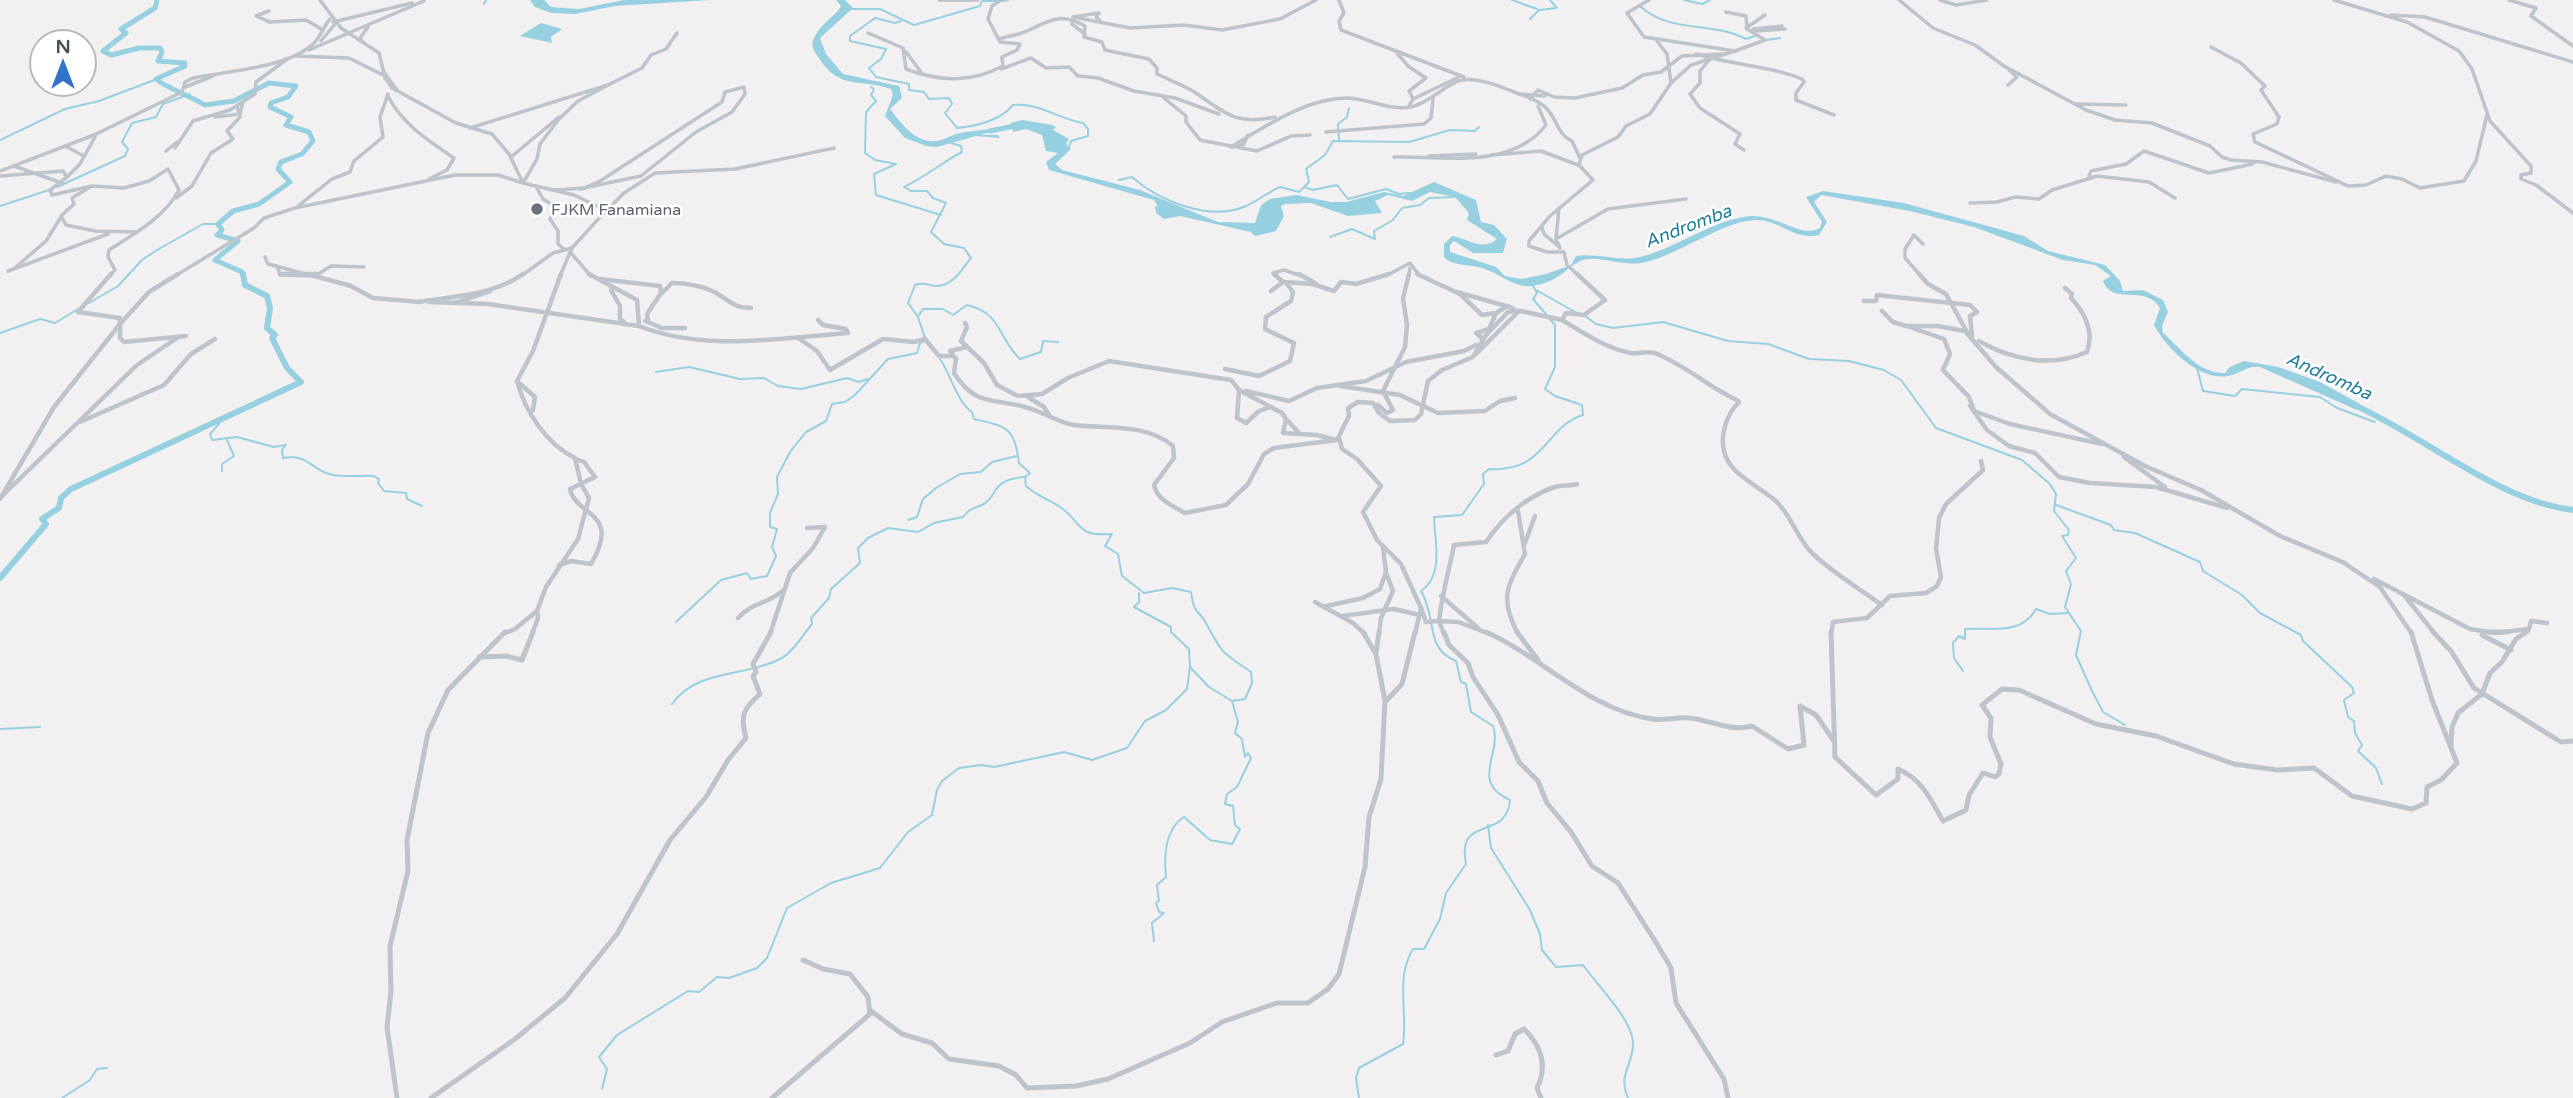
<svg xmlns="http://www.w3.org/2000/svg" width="2573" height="1098" font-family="'Varela Round',sans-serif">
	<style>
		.water { fill: #97d1e1 }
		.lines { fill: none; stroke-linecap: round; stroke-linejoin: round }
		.stream { stroke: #97d1e1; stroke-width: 2 }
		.river-far1 { stroke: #97d1e1; stroke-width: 5 }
		.river { stroke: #97d1e1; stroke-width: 6 }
		.minor-far2 { stroke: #bdc4cb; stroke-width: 3.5 }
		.minor-far1 { stroke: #bdc4cb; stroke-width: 4.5 }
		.minor { stroke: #bdc4cb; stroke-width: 5 }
		.worship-dot { fill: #6b7280; stroke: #fff; stroke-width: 2.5 }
		.labels { text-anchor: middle; stroke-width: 5; stroke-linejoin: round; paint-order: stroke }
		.far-worship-label { font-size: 16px; fill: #5b616d; stroke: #fff; text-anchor: start }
		.far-water-label { font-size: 18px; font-style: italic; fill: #1f7e99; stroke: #fff }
	</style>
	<rect width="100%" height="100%" fill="#f2f0f0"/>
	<g class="water">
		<path d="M530 0H544L551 7 579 9 624 0H711L615 6 575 14 551 13 535 7Z"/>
		<path d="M836 0H845L853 8 820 38 826 54 843 74 899 86 902 98 890 109C907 131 923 151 951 136 962 131 982 131 994 128L999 130 979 135H998L1000 138 976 136 937 147 926 146 905 138 885 116 893 95 891 89C860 78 840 91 819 58 814 51 810 46 814 38 822 22 835 17 841 6Z"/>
		<path d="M541 23 562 29 551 37 552 43 520 36Z"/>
		<path d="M1022 120 1052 125 1056 127 1053 130 1069 139 1066 144 1071 149 1055 164 1062 170 1140 190 1218 222 1255 223 1261 205 1270 199 1296 195 1331 202H1346L1384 192 1403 196 1434 182 1476 200 1481 222 1494 225 1507 239 1503 253H1473L1454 241 1450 245V252L1496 267 1505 276 1521 279 1546 274 1571 265 1576 256C1598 253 1619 262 1640 257 1678 248 1711 220 1750 216 1777 214 1801 239 1820 228L1822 222 1806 197 1823 191 1904 203 2024 236 2048 251 2105 265 2120 281 2123 291 2143 290 2163 300 2168 312 2162 326 2163 333C2181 348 2198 374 2225 373L2230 367 2244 361 2278 367 2320 382 2360 404 2357 410 2260 367C2247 365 2240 374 2228 376 2199 381 2166 348 2154 325L2160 308C2145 283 2113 307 2103 281L2111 276 2095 265 2063 260 1974 227 1910 211 1821 195 1814 202 1827 222 1819 235C1794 241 1780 219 1755 220 1724 221 1679 254 1646 262 1625 268 1600 255 1583 260 1573 263 1563 275 1552 280 1515 297 1508 274 1478 267 1466 264 1452 266 1444 257V244L1452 236C1467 238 1482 252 1497 239L1467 220 1469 213 1455 197 1430 192 1412 201 1388 195 1375 201 1382 213 1348 216 1311 203 1285 204 1281 206 1284 216 1276 231 1255 236 1251 232 1180 216 1164 219 1156 213 1155 207 1158 206 1154 200 1049 170 1046 162 1058 153 1046 151 1042 135 1026 129 1013 132 1011 123Z"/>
	</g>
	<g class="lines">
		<g class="stream">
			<path d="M1512 0 1537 9"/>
			<path d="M1684 0 1702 4 1710 0"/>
			<path d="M1002 1 1008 0"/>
			<path d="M484 4 486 0"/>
			<path d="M1640 6C1670 34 1712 21 1746 39L1755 36"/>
			<path d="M850 9H880L914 25 980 6 982 1H997"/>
			<path d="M1530 19 1539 10 1557 8 1550 0"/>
			<path d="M901 21 895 23 875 18 850 36V41L886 49 881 59 869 68 876 77 909 84V90L924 92 929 99 949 98 952 104 945 113 957 128C977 126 1000 121 1013 105 1037 102 1059 119 1083 123L1088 129V136L1071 141 1069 147"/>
			<path d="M1767 40 1780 38"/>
			<path d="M871 87 874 89 871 95 876 101 866 112 865 153 875 160 896 164 874 174 876 195 941 215"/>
			<path d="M0 140 65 109 99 101 157 79"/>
			<path d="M1339 140 1338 124 1347 117 1349 108"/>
			<path d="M1119 180 1132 177C1159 201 1210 222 1246 206 1258 201 1268 192 1280 187L1299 192 1304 187 1313 190 1337 185 1348 199 1386 189 1399 194 1410 193"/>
			<path d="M57 187 125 156 128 149 122 142 132 123 156 117 163 104 190 94"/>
			<path d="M1304 187 1309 182 1306 169 1325 155 1333 141 1409 142 1450 130 1475 131 1479 127"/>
			<path d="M0 206 49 190"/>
			<path d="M1330 237 1352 229 1375 239 1374 231 1393 220 1402 208 1420 205 1429 198 1454 197"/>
			<path d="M1536 290 1577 313"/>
			<path d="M89 303 118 286 142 260 157 250 203 224H218"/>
			<path d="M919 315 923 309H943L953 315 967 305C1003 314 997 337 1020 359L1041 352 1043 341 1058 342"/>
			<path d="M1585 316 1596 324 1613 328 1663 322 1728 341 1768 344 1809 359 1849 361 1884 370 1901 380 1936 428 2022 460 2050 484 2056 494 2054 511 2069 530 2068 535 2062 536 2076 558 2066 571 2071 584 2065 607 2081 631 2076 655 2092 691 2103 712 2125 725"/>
			<path d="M0 333 40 319 55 323 78 309"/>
			<path d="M925 338 918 317 908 303 915 285C924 281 928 286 937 286 953 286 962 269 971 258L964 248 944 244 931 232 946 203 933 198 927 191H911L904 187C925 177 941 163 962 152L961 146 951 143"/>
			<path d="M940 359C951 375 957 402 972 412L974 419C1008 427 1014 427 1019 463L1030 473 1025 477 1026 486C1037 496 1048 499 1060 507 1083 522 1074 537 1112 534L1105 546 1118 554 1122 576 1144 593 1172 588 1191 592C1195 618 1198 607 1207 625 1224 656 1222 652 1251 672L1252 683 1245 699 1232 701"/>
			<path d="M2197 368 2203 391 2235 396 2242 389 2320 397 2337 408 2375 422"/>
			<path d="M656 372 689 367 740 379 764 378 778 386 801 389 847 378 859 382 868 379"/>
			<path d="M218 418 219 424 210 434 212 440 237 437 274 447 286 445 282 450 283 458C309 454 309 468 329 474 342 478 360 475 374 476L379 479 378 483 384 491 406 493 407 499 422 506"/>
			<path d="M222 471V464L234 456 227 440"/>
			<path d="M2056 505 2111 525 2114 530 2135 533 2200 562 2203 571 2242 595 2260 613 2301 635 2303 641 2352 687 2354 693 2344 700 2348 717 2354 721 2355 733 2362 745 2358 751 2376 768 2382 784"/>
			<path d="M908 520 917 517 923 499 936 488 960 474 981 472 992 462 1017 456"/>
			<path d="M1139 593V602L1134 607 1171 627V632L1189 649 1190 667 1209 687 1232 701 1238 722 1235 733 1242 739 1245 757 1248 753 1251 758 1237 787 1227 794 1225 804 1233 806 1235 825 1240 829 1232 844 1210 840 1184 817C1165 829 1164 857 1166 877L1157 885 1159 901 1156 903 1159 912 1164 913 1152 923 1154 941"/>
			<path d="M676 622 721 580 747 573 751 579 767 576 776 556 772 547 777 529 770 527V513L778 494 777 477 790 452 806 432 826 421 832 404 845 402 855 395 888 359 917 353 920 343 925 341"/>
			<path d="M1963 671 1954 658 1953 643 1959 636 1965 639V629C1991 627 2021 636 2036 609L2050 614 2067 613"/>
			<path d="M672 704C697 669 743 677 778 660 792 654 802 636 812 624L811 618 829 598 831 589 860 563 858 548 868 538 888 528 918 532 934 523 963 517C970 508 973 509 982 505 999 497 989 480 1024 477"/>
			<path d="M0 729 40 727"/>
			<path d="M1488 825 1491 848 1530 910 1540 934 1542 950 1556 967 1583 965C1597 985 1630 1017 1633 1041 1635 1063 1617 1073 1628 1098"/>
			<path d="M602 1089 607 1069 599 1057 617 1035 688 991 699 992 717 977 729 978 757 968 767 958 787 908 831 883 880 868 908 832 932 815 937 790 942 781 959 768 981 765 994 767 1064 752 1092 760 1127 748 1145 721 1166 710 1187 689 1190 667"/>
			<path d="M62 1098 90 1080 97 1069 107 1068"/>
			<path d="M1359 1098 1356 1078 1359 1068 1403 1044C1408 1012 1395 978 1413 949H1424L1440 919 1446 893 1466 864C1456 813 1507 842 1510 800 1469 782 1503 752 1493 726L1471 712 1466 684 1461 682 1456 661C1424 648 1438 620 1421 591 1444 575 1435 543 1434 517L1462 515 1484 484 1483 474 1489 469C1547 472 1544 427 1583 415L1582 405 1555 396 1545 389 1555 367V325L1533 299 1537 293 1532 284"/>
		</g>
		<g class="river-far1">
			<path d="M157 0 155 8 121 29 126 33 103 51 111 55 139 48H160L162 52 158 61 185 63V66L156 79C161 85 194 98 205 105L234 101 269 83 296 86 288 97 271 103 270 107 291 117 286 125 309 132 313 141 302 154 281 162 278 169 290 182 259 204 233 211 218 224 222 230 217 235 238 241 215 260 242 272 243 276"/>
			<path d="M990 131 1020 125"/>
		</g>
		<g class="river">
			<path d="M2352 404C2421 434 2500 502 2573 510"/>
			<path d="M0 578 46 524 42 519 59 508 61 498 71 489 301 382 287 368 272 338 275 335 267 328 270 308 267 296 245 285 243 274"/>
		</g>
		<g class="minor-far2">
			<path d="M320 0 341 28 379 53 385 78 392 88 456 123 492 134 509 154 523 183 574 195 603 209 601 216 572 248 553 253 521 276"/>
			<path d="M939 0H978"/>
			<path d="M1339 0 1344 13 1339 21 1341 30 1464 77"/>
			<path d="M1899 0 1933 28 1975 45 2004 66 2086 110 2115 120 2152 123 2210 146 2222 157 2231 160 2262 162 2336 182"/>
			<path d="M1940 0 1956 5 1987 0"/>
			<path d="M2334 0 2407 22 2459 51 2472 69 2490 121 2531 166V173L2521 175V179L2536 185 2573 213"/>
			<path d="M2509 0 2536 8 2531 16 2573 46"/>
			<path d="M269 11 256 16 270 22"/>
			<path d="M1726 12 1746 16 1747 29 1765 40 1735 51"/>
			<path d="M2391 15 2425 17 2573 62"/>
			<path d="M1073 17 1130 28 1184 25 1222 30 1280 19 1316 0"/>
			<path d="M269 22 306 20 323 30"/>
			<path d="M333 22 412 3"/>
			<path d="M1746 28 1765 15"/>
			<path d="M1753 29 1782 26"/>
			<path d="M1755 31 1785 29"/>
			<path d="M868 33 903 48 906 69C940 82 971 83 1003 66L1002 57 1017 50 1020 44 1000 42 988 19 992 6 1001 0"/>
			<path d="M1085 34 1072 24 1073 17 1099 13 1096 17 1100 21"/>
			<path d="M999 39C1008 36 1018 35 1027 31 1051 20 1060 12 1085 26L1084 37 1102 42 1105 50 1149 59 1157 68V74C1169 80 1181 84 1193 91 1224 112 1235 126 1275 117"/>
			<path d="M321 41 335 24"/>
			<path d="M1657 41 1667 54 1671 83"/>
			<path d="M363 42 360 38 368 27"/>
			<path d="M2211 47 2241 63 2265 86 2261 90 2279 117 2277 124 2253 134 2255 142 2348 186 2366 185 2386 176 2402 179 2420 188 2464 181 2476 161 2487 115"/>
			<path d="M309 50 424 1"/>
			<path d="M906 52 921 72"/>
			<path d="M1397 53 1408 66 1426 78 1409 91 1413 99 1409 106"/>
			<path d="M1696 54C1732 65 1767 65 1802 79L1804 82 1796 93V100L1834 115"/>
			<path d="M295 56 349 58 385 76"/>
			<path d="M1710 59 1700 71V83L1690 94 1700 108 1740 134 1735 144 1744 150"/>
			<path d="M1001 69 1031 58 1046 68 1069 67 1078 76 1098 78 1134 91 1175 98 1219 114"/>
			<path d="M384 72 397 90"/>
			<path d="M2008 85 2017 77 2009 70"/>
			<path d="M185 87 213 76"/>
			<path d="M744 87 745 94 732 112 696 132 641 176 584 188 600 181 722 102 725 92Z"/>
			<path d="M1522 94 1545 96"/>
			<path d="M388 96C402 124 429 141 454 158L447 170 429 179"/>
			<path d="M1164 98 1186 116V122L1200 140 1257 151 1291 136 1310 135"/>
			<path d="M1413 99 1459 77"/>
			<path d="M1530 99 1538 90 1554 97 1575 98 1622 88 1643 75 1661 72 1682 56 1724 54"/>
			<path d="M2076 104 2126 105"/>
			<path d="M215 117 240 114 243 102"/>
			<path d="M470 128 608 85 642 68 651 55 666 49 677 33"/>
			<path d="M1326 132 1424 124 1431 118 1433 99"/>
			<path d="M67 147 84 156"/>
			<path d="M1231 147C1266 126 1306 98 1348 98 1370 99 1390 111 1411 107 1430 103 1448 82 1462 80 1479 77 1504 88 1519 94 1529 97 1540 101 1547 109 1558 121 1557 134 1572 141L1580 158"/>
			<path d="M1232 147 1244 144 1248 135"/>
			<path d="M175 148 193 121 230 110 255 94 256 82 286 60"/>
			<path d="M166 151 177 142"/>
			<path d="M1492 155 1541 151 1578 165"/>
			<path d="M1429 156 1476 154"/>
			<path d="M511 157 559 117"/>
			<path d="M1394 157C1443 156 1511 170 1546 125L1538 106"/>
			<path d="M14 166 62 183"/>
			<path d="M0 171 94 135 182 92 185 82 193 78C226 71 291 68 315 42 321 36 324 26 330 19"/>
			<path d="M0 176 63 171 67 177 50 190 52 195 92 186 124 188 149 181 168 169 179 190C165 217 134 234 109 250L108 257 115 270 110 276"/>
			<path d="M2089 176 2091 171 2126 164 2144 151 2209 173 2253 164"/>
			<path d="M67 177 80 164 95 137"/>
			<path d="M90 187 72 198 74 204 61 216 66 225 95 231 136 232"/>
			<path d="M537 188 543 199 556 207 550 219 558 231V244L564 249"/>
			<path d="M580 189 584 188"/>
			<path d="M554 190 584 188"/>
			<path d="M176 198 192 186 211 153 233 139 227 131 240 117 237 106"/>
			<path d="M1970 203 1997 202 2015 197 2039 199 2052 190 2097 176 2149 182 2175 198"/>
			<path d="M298 206 332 179 350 172 354 161 383 137 380 117 388 94"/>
			<path d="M602 215 624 193 655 173 735 169 834 148"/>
			<path d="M1542 227 1544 234 1558 246"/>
			<path d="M1556 239 1559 208"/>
			<path d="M1560 248 1556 239 1608 209 1686 199"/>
			<path d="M571 253 591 276"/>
			<path d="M265 257 268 264 313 276"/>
			<path d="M277 266 280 275 315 276 331 266 364 267"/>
			<path d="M16 267 46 241 61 217"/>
			<path d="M8 271 108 234"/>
			<path d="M175 276 254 228 264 218 295 208 455 175H498L523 183 537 159 540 144 559 119 578 101 608 85"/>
			<path d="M560 276 572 248"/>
			<path d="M1276 276 1273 273 1284 270 1302 276"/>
			<path d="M1386 276 1410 263 1420 276"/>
			<path d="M1409 276 1410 268"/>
			<path d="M1579 276 1567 265 1564 252H1547L1529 246V241L1550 216 1593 180 1579 165 1582 155 1618 137 1626 126 1650 114 1671 83 1691 65 1735 51 1644 37 1627 13 1649 0"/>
			<path d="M1921 276 1905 258V249L1914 235 1923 244"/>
		</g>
		<g class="minor-far1">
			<path d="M178 274 149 292 120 324V338L124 342 186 336"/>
			<path d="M280 274H316"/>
			<path d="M307 274 351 286 373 298 420 302"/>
			<path d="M589 274 637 300 639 326C705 352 779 338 848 333L846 329 823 325 818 320"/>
			<path d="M1299 274 1315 283"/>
			<path d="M1417 274 1460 294 1482 315 1496 313 1508 306 1514 309"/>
			<path d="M1919 274 1928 284 1946 294 1967 332"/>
			<path d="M600 279 660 286 661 293 647 314 648 321"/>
			<path d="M1283 282 1313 284 1334 291 1341 282 1356 284 1389 274"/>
			<path d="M611 290 620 306V319L624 322"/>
			<path d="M1271 291 1283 282 1274 274"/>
			<path d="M1457 292 1506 306"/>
			<path d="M662 293 672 283C686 283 704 286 716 293 730 301 734 308 751 308"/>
			<path d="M1864 301H1876L1877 295 1970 305 1977 312 1970 316 1972 337"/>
			<path d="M418 302C454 296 492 296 523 274"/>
			<path d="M429 302 488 304 639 326"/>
			<path d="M455 303 490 291"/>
			<path d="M1882 311 1893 322 1906 326H1937L1965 331 1996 367 2050 414 2145 466 2201 490 2280 536 2345 563"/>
			<path d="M1562 320C1584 333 1605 348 1631 353 1640 354 1649 350 1657 354 1687 366 1708 387 1737 400L1739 402C1727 414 1720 433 1724 451 1729 475 1760 486 1777 502 1792 517 1798 540 1813 554 1833 573 1860 589 1882 605"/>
			<path d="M645 321 662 328H685"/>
			<path d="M965 323 967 327 961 341 984 363 997 385 1018 396 1042 394 1068 378 1109 361 1231 380 1239 390 1282 413 1286 419 1283 433 1317 435 1336 440"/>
			<path d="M1907 326 1944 339 1950 354 1943 370 1969 397 1974 411 2010 424 2102 444"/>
			<path d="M798 338 817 351 830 370 883 339 914 342 925 339 939 356H951"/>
			<path d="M1483 339 1476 333 1489 329 1496 313"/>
			<path d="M1979 341C2012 360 2051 368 2087 352 2094 332 2085 313 2071 298L2072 294 2065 288"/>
			<path d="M967 347 950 351 956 359 954 373C976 408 995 397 1028 408 1044 412 1058 423 1074 425 1107 429 1146 423 1173 446L1174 458 1154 485C1157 500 1173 506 1185 513L1226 505 1248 484 1264 454 1274 448 1337 440 1349 416 1348 408 1358 402 1373 403 1379 413 1390 421 1415 420 1421 414 1428 381 1442 370 1473 357 1486 335 1508 312 1521 311 1562 320 1566 313 1584 315 1605 300 1577 274"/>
			<path d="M1476 354 1519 311"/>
			<path d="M1225 369 1259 376 1290 361 1294 343 1265 329 1266 317 1291 301 1293 292 1287 284"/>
			<path d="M518 382 535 397 533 410"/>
			<path d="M1340 386 1400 395 1438 413 1485 411 1500 401 1515 398"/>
			<path d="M1239 390 1237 418 1246 423 1259 411 1270 407"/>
			<path d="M1246 391 1289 401 1317 388 1366 381 1406 362 1464 351 1476 345"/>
			<path d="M1028 397 1044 407 1049 415"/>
			<path d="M1378 405 1387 413 1393 410 1383 391 1405 347 1407 325 1403 298 1409 274"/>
			<path d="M1970 406 1987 430 2009 446 2035 453 2059 477 2090 483 2156 487 2227 508"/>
			<path d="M1286 419 1299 433"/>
			<path d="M80 422 164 385 191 354 215 339"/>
			<path d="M1339 438 1342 449 1357 459 1381 486 1363 512 1377 540 1401 564 1421 608 1415 634"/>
			<path d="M2124 457 2165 487"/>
			<path d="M3 495 137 365 177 338"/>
			<path d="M0 499 54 407 120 324V318L78 312 111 274"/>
			<path d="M1518 511 1525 554C1507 586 1499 598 1518 634"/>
			<path d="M807 528 825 527"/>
			<path d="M1525 543 1535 516"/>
			<path d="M2344 563 2380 587 2412 634"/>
			<path d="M559 565 571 561 591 564C622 511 576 517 570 489L595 477 584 462 576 459"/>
			<path d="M2374 579 2470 629 2496 633 2529 629 2531 621 2547 623"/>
			<path d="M2404 595 2435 634"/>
			<path d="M1441 596 1478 628"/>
			<path d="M1315 602 1353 623 1365 634"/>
			<path d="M1326 606 1363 598 1380 589 1386 572 1383 548"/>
			<path d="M1421 608 1426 622 1439 621 1444 634"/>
			<path d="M1342 616 1394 609 1420 615"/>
			<path d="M738 618C755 600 766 606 785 589"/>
			<path d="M503 634 515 629 537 611 546 587 578 539 589 498 581 484 575 458C546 444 525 411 517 381L533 351 561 274"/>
			<path d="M532 634 538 618 537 611"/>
			<path d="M770 634 790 573 813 548 825 527"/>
			<path d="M1379 634 1381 618 1393 591 1386 573"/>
			<path d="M1490 634 1458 622 1439 621C1442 594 1449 571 1454 545L1486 542C1502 518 1527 496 1555 487 1562 485 1570 486 1577 484"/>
			<path d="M1831 634 1833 622 1867 618 1890 596 1926 593 1937 586 1941 577 1936 549 1939 518 1946 504 1983 470 1981 461"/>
			<path d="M2524 634 2528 631"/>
		</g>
		<g class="minor">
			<path d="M1444 632 1449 645 1468 663 1473 677 1498 715 1519 762 1538 781 1547 803 1571 832 1592 866 1618 883 1657 944 1671 968 1676 1003 1724 1079 1728 1098"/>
			<path d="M1486 632C1544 658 1587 709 1652 719 1664 721 1676 717 1689 718 1711 720 1730 732 1752 726L1788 749 1804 745 1800 706 1816 715 1834 741"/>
			<path d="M1517 632 1538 660"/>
			<path d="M1831 632 1835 757 1876 795 1898 779V769C1922 779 1931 800 1943 821L1966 810 1969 795 1983 773 1995 777 1999 774 2001 764 1990 737 1991 718 1982 705 2002 689 2019 690 2096 724 2156 736 2234 764 2277 770 2314 768 2352 796 2412 809 2426 803 2427 787 2441 780 2457 763 2432 700 2411 632"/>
			<path d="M2433 632 2451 651 2474 688 2561 742 2573 741"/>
			<path d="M2488 632H2507"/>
			<path d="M2482 635 2511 650"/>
			<path d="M1376 653 1379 632"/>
			<path d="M479 657 506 656 522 660 533 632"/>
			<path d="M1386 701 1402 684 1415 632"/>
			<path d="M2451 746 2452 727 2458 713 2482 694 2490 673 2502 662 2516 639 2526 632"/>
			<path d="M871 1011 902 1034 932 1043 949 1059 999 1066 1016 1075 1027 1088 1076 1086 1108 1079 1190 1043 1222 1022 1277 1003H1308L1328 989 1339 974 1365 867 1369 817 1381 779 1385 701 1376 654 1363 632"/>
			<path d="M1496 1055 1508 1051 1515 1034 1524 1029C1541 1046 1548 1066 1537 1088L1541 1098"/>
			<path d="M397 1098 387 1027 391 991 390 946 408 871 407 840 428 733 448 690 505 632"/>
			<path d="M431 1098 515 1039 565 998 617 934 670 840 706 797 728 760 746 738C740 716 743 709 760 694L753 676 756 672 753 664 771 632"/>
			<path d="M772 1098 870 1014 868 997 850 974 823 969 803 960"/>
		</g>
	</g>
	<circle class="worship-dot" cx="537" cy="209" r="7"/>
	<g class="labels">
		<g class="far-worship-label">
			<text x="551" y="215">FJKM Fanamiana</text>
		</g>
		<g class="far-water-label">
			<text transform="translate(1688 226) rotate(-21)" y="6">Andromba</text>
			<text transform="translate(2329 376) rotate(24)" y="6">Andromba</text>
		</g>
	</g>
	<g transform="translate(63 63)"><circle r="33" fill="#ffffff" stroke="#b7babd" stroke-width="2"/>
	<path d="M0-5L12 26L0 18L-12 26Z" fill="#3073cb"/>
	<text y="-10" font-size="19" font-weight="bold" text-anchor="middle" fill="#4a535b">N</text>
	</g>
</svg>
